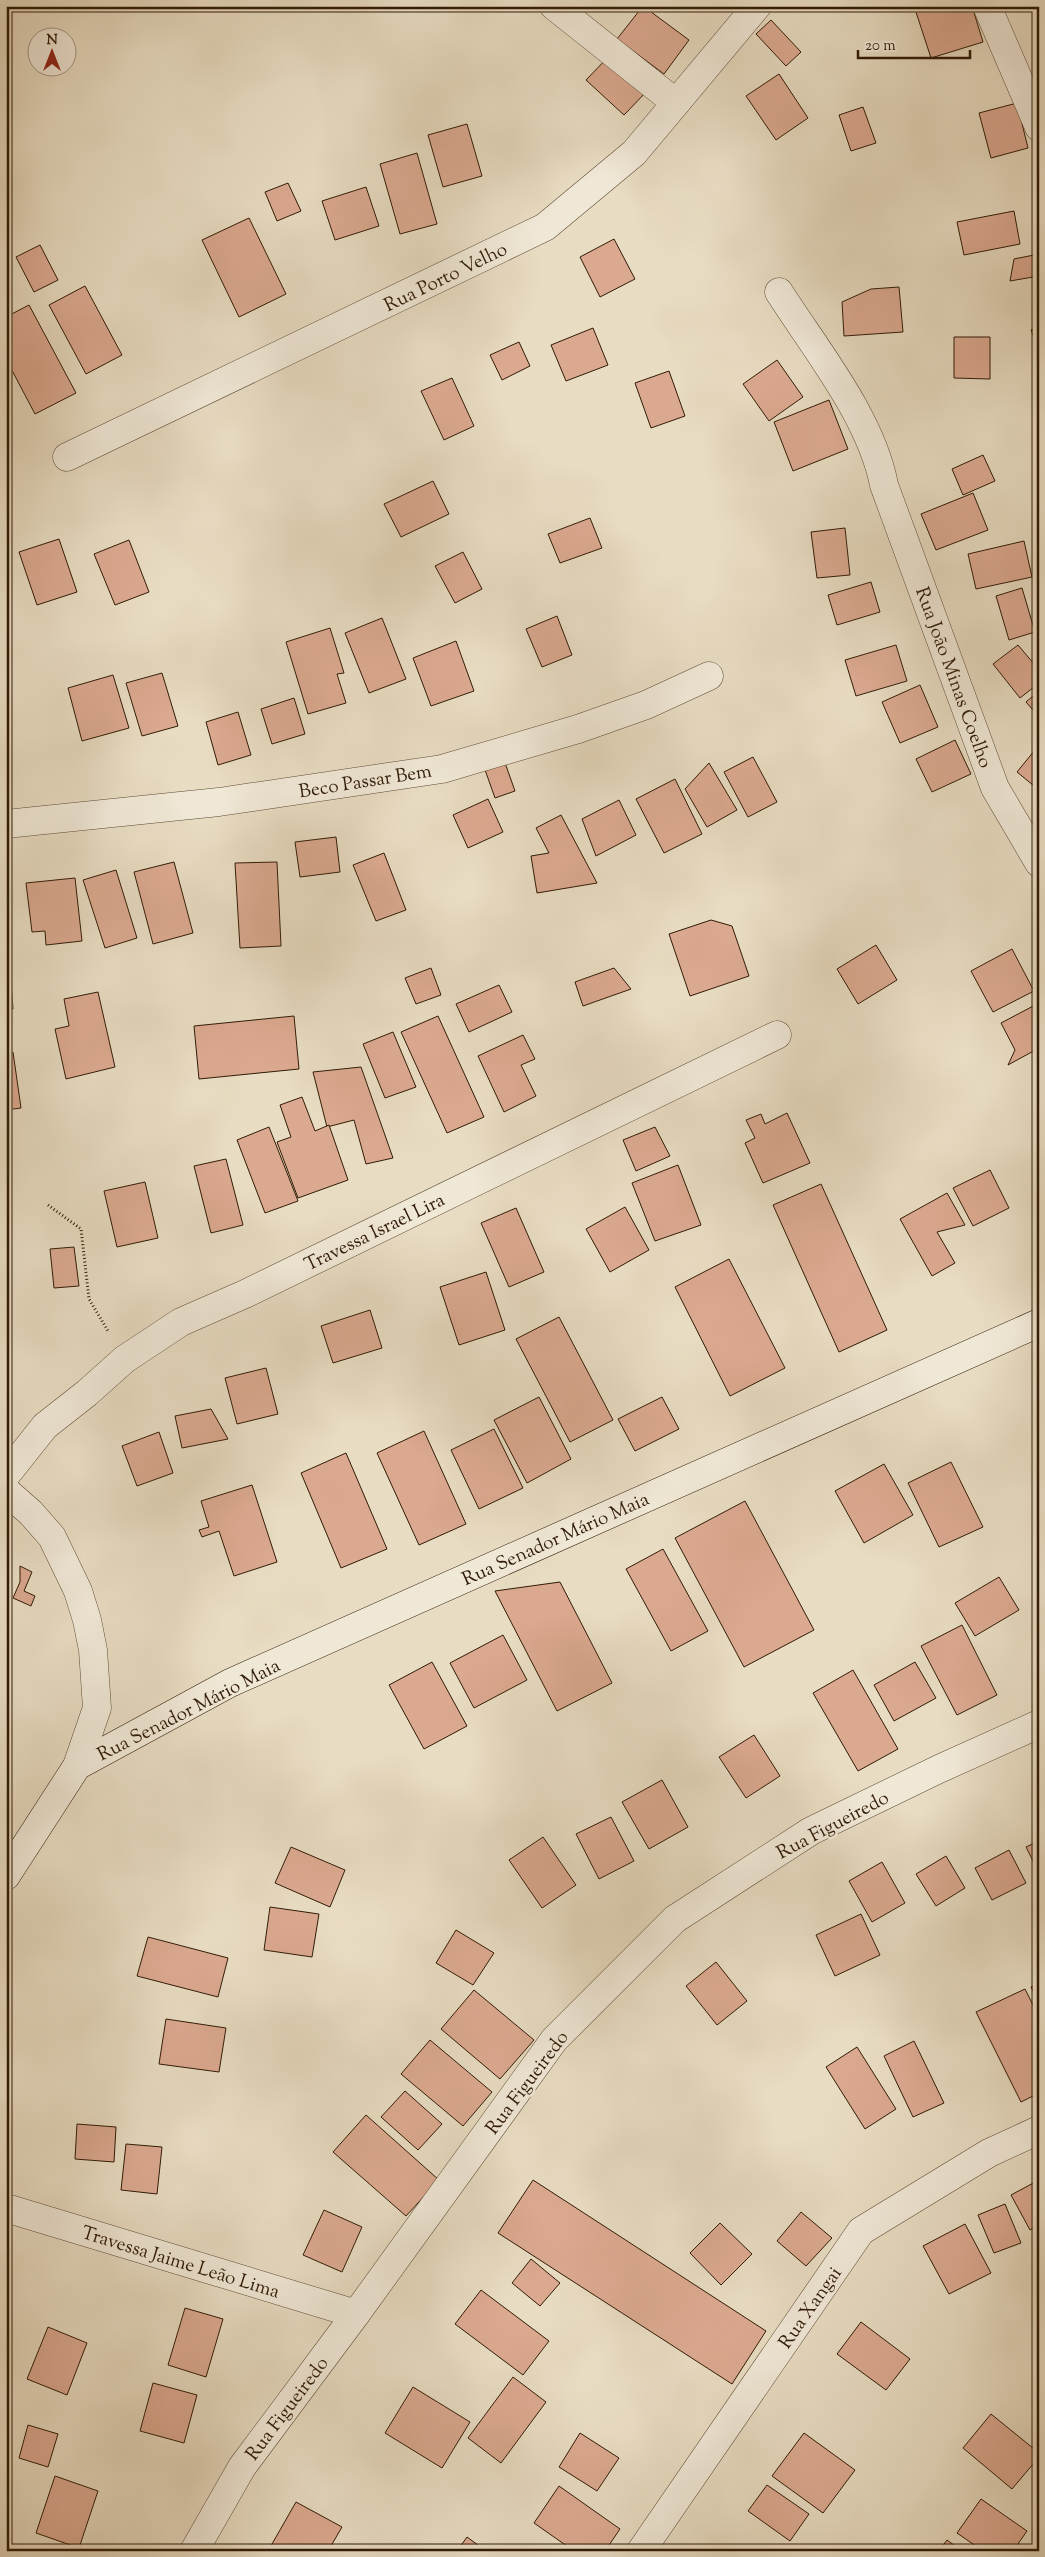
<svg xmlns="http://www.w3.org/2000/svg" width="1045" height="2557" font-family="'Sorts Mill Goudy',serif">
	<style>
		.building { fill: #dba990; stroke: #301b06 }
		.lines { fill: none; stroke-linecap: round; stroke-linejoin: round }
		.street-casing { stroke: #5e4b35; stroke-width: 29 }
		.secondary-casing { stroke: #301b06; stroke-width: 29 }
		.path { stroke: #301b06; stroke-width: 3; stroke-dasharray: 1 2.5; stroke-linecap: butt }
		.street { stroke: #f0e8d7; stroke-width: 28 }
		.secondary { stroke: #f0e8d7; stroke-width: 28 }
		.labels { text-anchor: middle; stroke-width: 5; stroke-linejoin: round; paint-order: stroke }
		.street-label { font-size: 19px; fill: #301b06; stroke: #f0e8d7 }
	</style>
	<rect width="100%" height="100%" fill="#e8dcc2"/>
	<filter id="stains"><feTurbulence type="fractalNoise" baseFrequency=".004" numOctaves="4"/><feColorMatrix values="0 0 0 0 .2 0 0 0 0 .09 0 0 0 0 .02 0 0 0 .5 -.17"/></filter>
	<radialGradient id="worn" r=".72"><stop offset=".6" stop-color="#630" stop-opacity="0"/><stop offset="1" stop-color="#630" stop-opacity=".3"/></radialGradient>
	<g class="building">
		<path d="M643 6 689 40 664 74 617 39Z"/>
		<path d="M922 6H972L983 42 931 58 915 9Z"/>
		<path d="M771 20 801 52 786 66 756 34Z"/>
		<path d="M611 54 649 89 624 115 586 80Z"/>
		<path d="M779 74 808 118 776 140 746 96Z"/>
		<path d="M1017 103 1028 148 991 158 979 113Z"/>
		<path d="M863 107 876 143 851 151 839 115Z"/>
		<path d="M467 124 482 176 443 187 428 135Z"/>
		<path d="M417 153 437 224 400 234 380 164Z"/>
		<path d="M288 183 301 211 277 221 265 192Z"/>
		<path d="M366 187 379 226 335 240 322 201Z"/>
		<path d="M1014 211 1020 244 964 255 957 222Z"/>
		<path d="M249 218 286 294 239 317 202 240Z"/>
		<path d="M614 239 635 279 600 297 580 257Z"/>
		<path d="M40 245 58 280 34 292 16 257Z"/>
		<path d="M1039 254V276L1010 281 1014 259Z"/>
		<path d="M85 286 122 355 86 374 49 305Z"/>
		<path d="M899 287 903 332 844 336 842 302 871 289Z"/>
		<path d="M29 305 76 393 35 414 6 359V317Z"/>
		<path d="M1039 327V350L1031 330Z"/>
		<path d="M593 328 608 365 566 381 551 345Z"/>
		<path d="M954 337H990V379L954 378Z"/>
		<path d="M519 342 530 366 502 380 490 355Z"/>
		<path d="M777 360 803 397 769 421 743 384Z"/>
		<path d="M669 371 685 416 651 428 635 383Z"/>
		<path d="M452 378 474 426 444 440 421 391Z"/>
		<path d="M829 400 848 449 793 471 774 422Z"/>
		<path d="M983 455 995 481 963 495 952 469Z"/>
		<path d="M433 481 449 514 401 537 384 504Z"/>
		<path d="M973 493 988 530 936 550 921 514Z"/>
		<path d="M590 518 602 548 560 563 548 534Z"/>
		<path d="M845 528 850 575 817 578 811 532Z"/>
		<path d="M59 539 77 592 37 605 19 552Z"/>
		<path d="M129 540 149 592 115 605 94 554Z"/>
		<path d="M1024 541 1032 577 976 589 968 554Z"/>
		<path d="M463 552 482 589 455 603 435 566Z"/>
		<path d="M871 582 880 612 837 625 828 595Z"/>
		<path d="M1022 588 1035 632 1009 640 996 596Z"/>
		<path d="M557 616 572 655 542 667 526 629Z"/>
		<path d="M382 618 406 679 369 693 345 633Z"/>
		<path d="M330 628 344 673 337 674 346 703 308 714 286 642Z"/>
		<path d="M456 641 474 691 431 706 413 658Z"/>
		<path d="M896 645 907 681 856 696 845 660Z"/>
		<path d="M1018 645 1039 670V683L1020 698 993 664Z"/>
		<path d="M162 673 178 726 142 736 126 683Z"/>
		<path d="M113 675 129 728 82 741 68 688Z"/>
		<path d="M920 685 938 727 900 743 882 702Z"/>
		<path d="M1039 691V717L1026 702Z"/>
		<path d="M294 698 305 734 272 744 261 709Z"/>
		<path d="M238 712 251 755 218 765 206 722Z"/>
		<path d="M955 740 971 774 932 792 916 759Z"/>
		<path d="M1039 745V790L1017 772Z"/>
		<path d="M753 757 777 802 748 817 724 772Z"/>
		<path d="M504 760 515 791 495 798 484 767Z"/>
		<path d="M709 763 737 810 707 827 685 789Z"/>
		<path d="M675 779 702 834 664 853 636 799Z"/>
		<path d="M488 799 503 832 468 848 453 815Z"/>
		<path d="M619 800 636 835 596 856 582 819Z"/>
		<path d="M561 815 597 883 537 893 531 856 549 853 536 828Z"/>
		<path d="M336 837 340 872 300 877 295 842Z"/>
		<path d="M384 853 406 910 376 921 353 865Z"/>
		<path d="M174 862 193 933 153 944 134 872Z"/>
		<path d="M277 862 281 946 240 948 235 863Z"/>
		<path d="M116 870 137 938 105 948 83 880Z"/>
		<path d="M75 878 82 941 46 945 45 931 32 932 26 883Z"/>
		<path d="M711 920 732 926 749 976 690 996 669 934Z"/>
		<path d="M876 945 897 980 858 1004 837 969Z"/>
		<path d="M1012 949 1034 991 993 1012 971 971Z"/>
		<path d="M431 968 441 995 416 1004 405 978Z"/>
		<path d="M614 968 631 989 583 1006 575 982Z"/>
		<path d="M10 969 13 1009 6 1010V970Z"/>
		<path d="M499 985 512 1012 469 1032 456 1004Z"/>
		<path d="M98 992 115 1067 66 1079 55 1029 69 1026 64 999Z"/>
		<path d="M1039 1003V1048L1008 1065 1015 1050 1001 1023Z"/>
		<path d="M294 1016 299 1069 199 1079 194 1026Z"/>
		<path d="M438 1016 484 1117 447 1133 401 1032Z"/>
		<path d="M393 1032 416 1087 385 1098 363 1044Z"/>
		<path d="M523 1035 535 1059 521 1065 536 1096 504 1112 478 1056Z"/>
		<path d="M13 1052 21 1108 6 1110V1053Z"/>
		<path d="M361 1067 393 1158 366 1164 354 1120 327 1127 313 1072Z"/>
		<path d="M302 1097 315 1131 329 1125 348 1180 298 1198 277 1142 291 1137 280 1105Z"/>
		<path d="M787 1113 810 1163 763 1183 745 1143 755 1138 746 1120 761 1114 765 1124Z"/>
		<path d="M269 1127 298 1201 265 1213 237 1140Z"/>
		<path d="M655 1127 670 1156 636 1171 623 1140Z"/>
		<path d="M226 1159 243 1225 211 1233 194 1166Z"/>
		<path d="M678 1165 701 1225 655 1241 632 1183Z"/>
		<path d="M990 1170 1009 1208 973 1226 953 1188Z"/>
		<path d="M145 1182 158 1238 117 1247 104 1191Z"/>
		<path d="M821 1184 887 1330 839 1352 773 1205Z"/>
		<path d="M947 1193 965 1225 937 1232 955 1263 932 1276 900 1219Z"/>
		<path d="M625 1207 649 1250 610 1272 586 1229Z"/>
		<path d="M516 1208 544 1272 509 1287 481 1223Z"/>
		<path d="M74 1247 79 1286 54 1288 50 1249Z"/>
		<path d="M729 1259 785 1368 730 1396 675 1287Z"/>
		<path d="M486 1272 505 1330 459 1345 440 1287Z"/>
		<path d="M370 1310 382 1348 333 1363 321 1326Z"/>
		<path d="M559 1317 613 1420 570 1442 516 1339Z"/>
		<path d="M266 1368 278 1414 237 1424 225 1378Z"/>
		<path d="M539 1397 571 1459 527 1483 494 1420Z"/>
		<path d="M662 1397 679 1429 635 1451 618 1419Z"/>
		<path d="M211 1409 228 1439 182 1448 175 1416Z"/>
		<path d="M494 1429 523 1488 479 1509 451 1450Z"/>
		<path d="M424 1431 466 1524 419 1545 377 1453Z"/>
		<path d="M159 1432 173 1473 137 1486 122 1446Z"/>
		<path d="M346 1453 387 1549 341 1568 301 1473Z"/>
		<path d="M951 1462 983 1527 939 1547 908 1483Z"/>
		<path d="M884 1464 913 1515 864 1543 835 1491Z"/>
		<path d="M252 1485 277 1562 234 1576 219 1531 202 1537 199 1530 209 1527 201 1501Z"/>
		<path d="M745 1501 814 1630 744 1667 675 1538Z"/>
		<path d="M663 1549 708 1631 671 1651 626 1569Z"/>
		<path d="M20 1566 32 1572 24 1591 35 1596 31 1606 13 1598 20 1582Z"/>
		<path d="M999 1577 1019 1610 975 1636 955 1603Z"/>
		<path d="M560 1582 612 1683 557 1711 495 1591Z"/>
		<path d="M962 1625 997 1695 957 1715 921 1646Z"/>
		<path d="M503 1635 527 1680 474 1708 450 1663Z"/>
		<path d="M432 1662 467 1726 424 1749 389 1685Z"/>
		<path d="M915 1662 936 1698 894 1721 874 1685Z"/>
		<path d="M853 1670 898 1749 858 1771 813 1693Z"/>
		<path d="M754 1735 780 1776 746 1798 719 1757Z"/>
		<path d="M662 1780 688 1827 649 1849 622 1802Z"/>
		<path d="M611 1817 634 1861 599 1879 576 1834Z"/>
		<path d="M543 1837 576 1885 542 1908 509 1860Z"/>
		<path d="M1039 1841V1873L1026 1847Z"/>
		<path d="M291 1847 345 1870 330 1907 275 1883Z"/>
		<path d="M1009 1850 1026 1883 992 1900 975 1868Z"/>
		<path d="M946 1856 965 1888 936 1906 916 1874Z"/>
		<path d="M882 1862 905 1903 872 1922 849 1881Z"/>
		<path d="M270 1907 319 1914 312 1957 264 1950Z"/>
		<path d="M861 1914 880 1955 835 1976 816 1935Z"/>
		<path d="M456 1930 494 1953 473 1985 436 1963Z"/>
		<path d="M148 1937 228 1958 218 1997 137 1976Z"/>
		<path d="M716 1962 747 2001 717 2025 686 1986Z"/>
		<path d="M1039 1983V2002L1031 1987Z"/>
		<path d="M1025 1989 1039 2017V2093L1021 2102 976 2012Z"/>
		<path d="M474 1990 534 2040 500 2079 441 2029Z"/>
		<path d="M166 2019 226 2028 219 2072 159 2064Z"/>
		<path d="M430 2040 492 2092 463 2126 401 2074Z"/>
		<path d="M914 2041 944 2103 913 2117 884 2056Z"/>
		<path d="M857 2047 896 2109 865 2129 826 2067Z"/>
		<path d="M405 2091 442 2124 418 2150 381 2117Z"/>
		<path d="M366 2115 439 2180 406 2216 333 2152Z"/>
		<path d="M77 2124 116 2127 114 2162 75 2159Z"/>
		<path d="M126 2144 162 2147 157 2194 121 2190Z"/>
		<path d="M533 2180 766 2331 732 2384 498 2233Z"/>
		<path d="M1039 2180V2225L1030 2230 1011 2195Z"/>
		<path d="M1005 2204 1021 2243 994 2253 978 2215Z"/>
		<path d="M324 2210 362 2227 342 2272 303 2255Z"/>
		<path d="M801 2212 832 2238 806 2266 777 2241Z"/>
		<path d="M720 2223 752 2254 721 2285 690 2253Z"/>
		<path d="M965 2224 991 2273 949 2294 923 2246Z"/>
		<path d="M531 2259 560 2283 540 2306 512 2283Z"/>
		<path d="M481 2290 549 2341 523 2375 455 2324Z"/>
		<path d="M185 2308 223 2319 206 2377 168 2365Z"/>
		<path d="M861 2322 910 2359 886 2390 837 2354Z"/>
		<path d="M48 2327 87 2343 67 2395 27 2379Z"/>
		<path d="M513 2377 546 2402 501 2463 468 2438Z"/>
		<path d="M153 2383 197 2395 184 2443 140 2431Z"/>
		<path d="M413 2387 470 2422 442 2468 385 2433Z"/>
		<path d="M991 2414 1039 2453V2457L1012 2489 963 2448Z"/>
		<path d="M28 2425 58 2434 48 2467 19 2458Z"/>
		<path d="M580 2433 619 2458 597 2491 559 2467Z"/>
		<path d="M804 2433 855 2470 823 2513 772 2476Z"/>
		<path d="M55 2476 98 2491 79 2548 36 2533Z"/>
		<path d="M767 2485 809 2514 790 2541 748 2511Z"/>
		<path d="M559 2486 620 2529 605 2551H574L534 2523Z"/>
		<path d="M981 2499 1027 2531 1013 2551H983L957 2533Z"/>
		<path d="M296 2502 342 2527 328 2551H268Z"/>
		<path d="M467 2537 486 2551H457Z"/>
		<path d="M947 2540 962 2551H939Z"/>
	</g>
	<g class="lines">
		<defs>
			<g id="street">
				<path d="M554 6 676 103"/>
				<path d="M987 6 1039 127"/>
				<path d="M779 292C816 350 871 417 884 485L995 788 1039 863"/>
				<path d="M67 457 545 227 634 153 757 6"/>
				<path d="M6 824 219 802 442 769 578 729 646 705 709 676"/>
				<path d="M6 1475 45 1426 87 1393 125 1359 181 1322 245 1294 777 1035"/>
				<path d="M6 1491 31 1513 52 1537 78 1591 87 1620 93 1650 97 1708 77 1766"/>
				<path d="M6 2208 356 2314"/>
				<path d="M194 2551 242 2467 356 2314 554 2040 675 1919 811 1831 939 1769 1039 1724"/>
				<path d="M641 2551 861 2231 989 2153 1039 2130"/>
			</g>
			<path id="secondary" d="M6 1876 77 1766 230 1683 1039 1323"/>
		</defs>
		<use href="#street" class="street-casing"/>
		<use href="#secondary" class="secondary-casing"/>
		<path class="path" d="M48 1205 81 1229 89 1299 108 1331"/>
		<use href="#street" class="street"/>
		<use href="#secondary" class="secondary"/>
	</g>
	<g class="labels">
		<g class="street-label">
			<text transform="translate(445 276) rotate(-26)" y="7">Rua Porto Velho</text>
			<text transform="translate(955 677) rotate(70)" y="7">Rua João Minas Coelho</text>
			<text transform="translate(365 780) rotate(-9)" y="7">Beco Passar Bem</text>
			<text transform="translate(374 1231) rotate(-26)" y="7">Travessa Israel Lira</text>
			<text transform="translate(555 1538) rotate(-24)" y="7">Rua Senador Mário Maia</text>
			<text transform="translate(188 1709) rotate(-27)" y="7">Rua Senador Mário Maia</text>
			<text transform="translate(832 1824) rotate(-28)" y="7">Rua Figueiredo</text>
			<text transform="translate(526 2082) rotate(-53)" y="7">Rua Figueiredo</text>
			<text transform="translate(181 2261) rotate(17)" y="7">Travessa Jaime Leão Lima</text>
			<text transform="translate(809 2307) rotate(-55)" y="7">Rua Xangai</text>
			<text transform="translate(286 2408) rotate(-53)" y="7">Rua Figueiredo</text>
		</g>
	</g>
	<rect width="1045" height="2557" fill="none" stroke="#e8dcc2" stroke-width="25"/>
	<rect x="8" y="8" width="1030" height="2542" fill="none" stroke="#301b06" stroke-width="2.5"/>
	<rect x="12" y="12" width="1020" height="2532" fill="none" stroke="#301b06"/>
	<g transform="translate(52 52)"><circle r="24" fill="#f0e8d7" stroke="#a39683"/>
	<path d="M0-4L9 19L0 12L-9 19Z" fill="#8f2418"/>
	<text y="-8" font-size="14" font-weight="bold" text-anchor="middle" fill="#301b06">N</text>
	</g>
	<path d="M858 50v8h112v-8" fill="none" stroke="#301b06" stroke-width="2.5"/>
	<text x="865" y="50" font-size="15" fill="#301b06" stroke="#f0e8d7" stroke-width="4" paint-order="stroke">20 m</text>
	<rect width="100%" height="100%" filter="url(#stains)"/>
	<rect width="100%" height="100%" fill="url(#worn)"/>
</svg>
